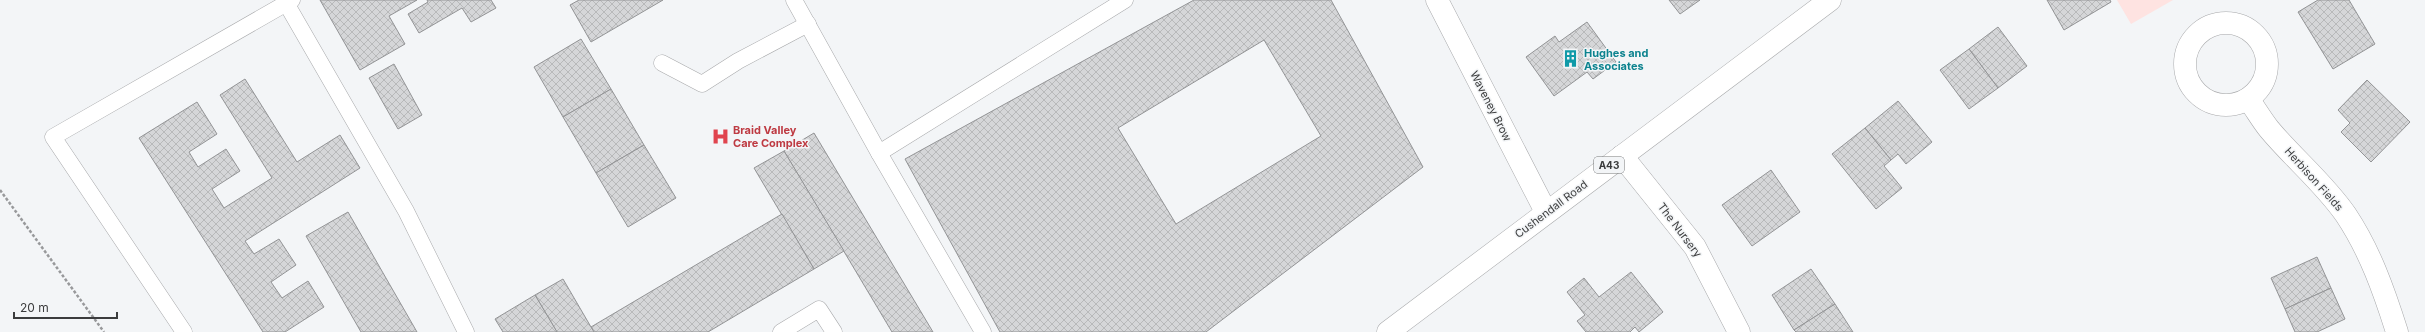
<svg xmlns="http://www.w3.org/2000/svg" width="2425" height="332" font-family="Inter,sans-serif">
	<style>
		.commercial { fill: #fee3e1 }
		.building { fill: url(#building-cross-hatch); stroke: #939496; fill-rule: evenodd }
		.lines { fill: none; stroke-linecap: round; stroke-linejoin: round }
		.lane-casing { stroke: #a8a9ab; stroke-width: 17 }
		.street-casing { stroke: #a8a9ab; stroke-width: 23 }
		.primary-casing { stroke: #a8a9ab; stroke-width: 23 }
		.path { stroke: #98999b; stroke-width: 2.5; stroke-dasharray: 3 2; stroke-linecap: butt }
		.lane { stroke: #fff; stroke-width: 16 }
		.street { stroke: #fff; stroke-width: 22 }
		.primary { stroke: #fff; stroke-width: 22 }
		.labels { text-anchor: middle; stroke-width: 3; stroke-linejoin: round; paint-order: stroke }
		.shield { fill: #f3f5f7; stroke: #727475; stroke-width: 1 }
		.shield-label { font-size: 10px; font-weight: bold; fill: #3b3c3d }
		.culture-label { font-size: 11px; font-weight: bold; fill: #0d838f; stroke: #f3f5f7; text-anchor: start }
		.street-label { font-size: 11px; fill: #3b3c3d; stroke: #f3f5f7 }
		.health-label { font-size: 11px; font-weight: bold; fill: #be3a42; stroke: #f3f5f7; text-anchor: start }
	</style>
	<defs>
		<pattern id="building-cross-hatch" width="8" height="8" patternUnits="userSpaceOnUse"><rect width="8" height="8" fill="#d5d6d8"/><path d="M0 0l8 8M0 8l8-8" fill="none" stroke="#b8b9ba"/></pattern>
	</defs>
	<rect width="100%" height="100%" fill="#f3f5f7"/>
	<path class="commercial" d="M2117 0H2173L2131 24Z"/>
	<g class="building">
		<path d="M320 0H417L389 16 405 44 360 70Z"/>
		<path d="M427 0H491L496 8 471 22 462 8 419 33 408 14 428 2Z"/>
		<path d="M579 0H663L591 42 570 5Z"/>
		<path d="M1194 0H1331L1423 167 1206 332H1000L905 159ZM1264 40 1321 136 1176 224 1118 128Z"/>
		<path d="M1669 0H1700L1680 14Z"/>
		<path d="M2047 0H2110L2111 2 2064 30Z"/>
		<path d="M2318 0H2349L2375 44 2333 69 2298 12Z"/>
		<path d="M1587 22 1616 62 1593 79 1587 72 1554 96 1526 57 1555 36 1559 42Z"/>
		<path d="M1998 27 2027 66 1998 88 1969 49Z"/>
		<path d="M581 39 611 89 563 117 534 67Z"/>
		<path d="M1969 49 1998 88 1969 109 1940 70Z"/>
		<path d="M394 64 422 115 398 129 369 78Z"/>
		<path d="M245 79 297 162 340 135 360 168 245 241 254 254 279 239 296 265 271 282 282 298 308 281 324 307 285 332H263L139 138 197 102 217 134 189 152 198 167 226 149 240 171 212 189 224 208 272 178 220 95Z"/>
		<path d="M2367 80 2410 122 2371 162 2341 132 2350 123 2338 110Z"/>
		<path d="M611 89 644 145 596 173 563 117Z"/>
		<path d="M1898 101 1932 142 1906 164 1898 154 1891 160 1865 128Z"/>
		<path d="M1865 128 1891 160 1884 166 1902 188 1876 209 1832 154Z"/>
		<path d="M814 133 933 332H892L784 151Z"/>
		<path d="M644 145 676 198 628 227 596 173Z"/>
		<path d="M784 151 844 251 814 269 754 168Z"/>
		<path d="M1771 170 1800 212 1752 246 1722 205Z"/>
		<path d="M348 212 417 332H361L306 236Z"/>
		<path d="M782 214 814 269 708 332H594L591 327Z"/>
		<path d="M2317 257 2331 288 2285 309 2271 278Z"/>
		<path d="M1811 269 1835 304 1794 330 1772 295Z"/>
		<path d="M1631 272 1663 312 1639 332 1635 327 1630 332H1586L1577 321 1585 315 1567 292 1584 278 1599 297Z"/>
		<path d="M563 279 591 327 594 332H557L535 295Z"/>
		<path d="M2331 288 2345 319 2317 332H2295L2285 309Z"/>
		<path d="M535 295 557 332H503L495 319Z"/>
		<path d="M1835 304 1853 332H1796L1794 330Z"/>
	</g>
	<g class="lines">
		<defs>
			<g id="lane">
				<path d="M794 0 879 153 983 332"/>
				<path d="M286 3 406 211 466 332"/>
				<path d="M662 63 702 84 738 61 808 24"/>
				<path d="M879 153 1125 0"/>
				<path d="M184 332 53 137 292 0"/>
				<path d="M781 332 819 309 834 332"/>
			</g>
			<g id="street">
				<path d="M1437 0 1546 212"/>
				<circle cx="2226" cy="64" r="41"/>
				<path d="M2248 99C2255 108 2261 119 2269 129 2293 158 2324 183 2346 215 2370 251 2384 291 2397 332"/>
				<path d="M1622 156 1695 247 1739 332"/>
			</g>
			<path id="primary" d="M1388 332 1830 0"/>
		</defs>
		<use href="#lane" class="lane-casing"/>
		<use href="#street" class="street-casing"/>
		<use href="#primary" class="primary-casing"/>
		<path class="path" d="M0 190 104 332"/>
		<use href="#lane" class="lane"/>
		<use href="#street" class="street"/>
		<use href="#primary" class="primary"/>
	</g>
	<defs>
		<symbol id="building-bare" viewBox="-9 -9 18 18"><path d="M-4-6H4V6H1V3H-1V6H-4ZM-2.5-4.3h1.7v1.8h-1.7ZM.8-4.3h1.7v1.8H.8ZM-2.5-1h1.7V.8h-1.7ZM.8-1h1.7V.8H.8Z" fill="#0f9aa8" stroke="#f3f5f7" stroke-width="2.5" paint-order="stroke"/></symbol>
		<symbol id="hospital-bare" viewBox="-9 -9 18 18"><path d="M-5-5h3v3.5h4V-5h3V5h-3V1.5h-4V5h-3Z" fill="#e0444e" stroke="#f3f5f7" stroke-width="2.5" paint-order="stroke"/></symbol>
	</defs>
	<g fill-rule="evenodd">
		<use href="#building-bare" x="1558" y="46" width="25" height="25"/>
		<use href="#hospital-bare" x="708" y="124" width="25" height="25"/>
	</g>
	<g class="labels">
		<rect class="shield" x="1594" y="157" width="30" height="16" rx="3"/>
		<g class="shield-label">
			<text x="1609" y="169">A43</text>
		</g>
		<g class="culture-label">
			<text x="1584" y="57">Hughes and<tspan x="1584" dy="13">Associates</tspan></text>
		</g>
		<g class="street-label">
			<text transform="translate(1491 106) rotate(63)" y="4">Waveney Brow</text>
			<text transform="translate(2314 179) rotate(48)" y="4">Herbison Fields</text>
			<text transform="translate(1551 209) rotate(-37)" y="4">Cushendall Road</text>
			<text transform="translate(1680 230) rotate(53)" y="4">The Nursery</text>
		</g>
		<g class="health-label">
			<text x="733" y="134">Braid Valley<tspan x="733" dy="13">Care Complex</tspan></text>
		</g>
	</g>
	<path d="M14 312v6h103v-6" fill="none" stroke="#3b3c3d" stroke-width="2"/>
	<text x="20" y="312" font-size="12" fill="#3b3c3d" stroke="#f3f5f7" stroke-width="3" paint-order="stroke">20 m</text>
</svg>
